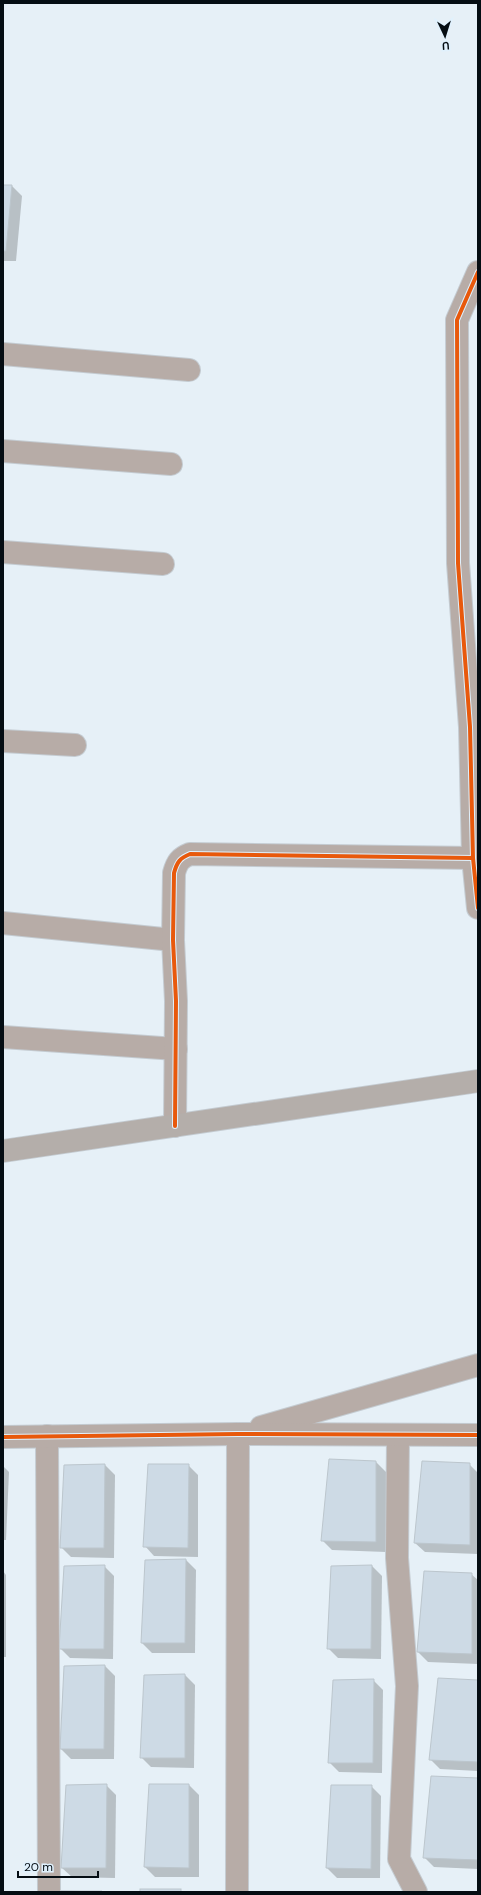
<svg xmlns="http://www.w3.org/2000/svg" width="481" height="1895" font-family="'DM Sans',sans-serif">
	<style>
		.shadow { fill: #0003 }
		.building { fill: #cddae5; stroke: #bcc6cd }
		.lines { fill: none; stroke-linecap: round; stroke-linejoin: round }
		.minor-casing { stroke: #c4cbd1; stroke-width: 24 }
		.major-casing { stroke: #c4cbd1; stroke-width: 24 }
		.minor { stroke: #b7aca7; stroke-width: 22 }
		.major { stroke: #b4aeaa; stroke-width: 22 }
		.cycleway-casing { stroke: #e0f1fd; stroke-width: 6 }
		.cycleway { stroke: #e8590c; stroke-width: 4 }
	</style>
	<rect width="100%" height="100%" fill="#e6f0f7"/>
	<g class="shadow">
		<path d="M3 186H12L22 196 16 261H3Z"/>
		<path d="M376 1462 386 1472V1552L332 1550 322 1540Z"/>
		<path d="M469 1464 478 1473V1554L425 1552 415 1543Z"/>
		<path d="M105 1465 115 1475 114 1558 71 1557 61 1547Z"/>
		<path d="M188 1465 198 1475V1557L154 1556 145 1546Z"/>
		<path d="M3 1466 9 1472 6 1540H3Z"/>
		<path d="M186 1560 196 1570 195 1653H152L142 1643Z"/>
		<path d="M104 1566 114 1576 113 1659 70 1658 60 1648Z"/>
		<path d="M372 1566 382 1576 381 1659 338 1658 328 1648Z"/>
		<path d="M3 1571 6 1575V1657H3Z"/>
		<path d="M425 1572 471 1574 478 1580V1664L428 1662 418 1652Z"/>
		<path d="M105 1666 115 1676 114 1759H71L61 1749Z"/>
		<path d="M185 1675 195 1685 194 1768 151 1767 141 1757Z"/>
		<path d="M373 1680 383 1690 382 1773 339 1772 329 1762Z"/>
		<path d="M478 1681V1771L440 1769 431 1760Z"/>
		<path d="M478 1779V1869L434 1867 424 1857Z"/>
		<path d="M106 1785 116 1795 115 1878 72 1877 62 1868Z"/>
		<path d="M150 1785H189L199 1795V1877H155L145 1867Z"/>
		<path d="M371 1786 381 1796 380 1878H337L327 1868Z"/>
	</g>
	<g class="building">
		<path d="M3 185H12L6 251H3Z"/>
		<path d="M329 1459 376 1461V1542L321 1541Z"/>
		<path d="M422 1461 470 1463V1545L414 1543Z"/>
		<path d="M105 1464 104 1548H60L64 1465Z"/>
		<path d="M148 1464H189L188 1548 143 1547Z"/>
		<path d="M186 1559 185 1643H141L145 1560Z"/>
		<path d="M105 1565 104 1649H59L64 1566Z"/>
		<path d="M372 1565 371 1649H327L331 1566Z"/>
		<path d="M424 1571 472 1573V1654L417 1652Z"/>
		<path d="M105 1665 104 1749H60L64 1666Z"/>
		<path d="M185 1674V1758H140L144 1675Z"/>
		<path d="M438 1678 478 1680V1762L429 1760Z"/>
		<path d="M374 1679 373 1763H328L333 1680Z"/>
		<path d="M431 1776 478 1778V1860L423 1858Z"/>
		<path d="M107 1784 106 1868H61L66 1785Z"/>
		<path d="M149 1784H189V1868L144 1867Z"/>
		<path d="M331 1785H372L371 1869 326 1868Z"/>
		<rect x="140" y="1889" width="41" height="3"/>
		<path d="M61 1891H102V1892Z"/>
	</g>
	<g class="lines">
		<defs>
			<g id="minor">
				<path d="M478 272 457 320 458 563 470 727 473 858 478 908"/>
				<path d="M3 354 189 370"/>
				<path d="M3 451 171 464"/>
				<path d="M3 552 163 564"/>
				<path d="M3 741 75 745"/>
				<path d="M3 923 173 940"/>
				<path d="M3 1037 176 1049"/>
				<path d="M175 1126 176 1001 173 940 174 873C177 862 180 858 190 854L473 858"/>
				<path d="M261 1427 478 1365"/>
				<path d="M47 1436 49 1892"/>
				<path d="M398 1436 397 1558 407 1686 399 1859 416 1892"/>
				<path d="M3 1437 238 1434 478 1435"/>
				<path d="M237 1892 238 1434"/>
			</g>
			<path id="major" d="M3 1151 478 1081"/>
		</defs>
		<use href="#minor" class="minor-casing"/>
		<use href="#major" class="major-casing"/>
		<use href="#minor" class="minor"/>
		<use href="#major" class="major"/>
		<defs>
			<g id="cycleway">
				<path d="M478 272 457 320 458 563 470 727 473 858 478 908"/>
				<path d="M175 1126 176 1001 173 940 174 873C177 862 180 858 190 854L473 858"/>
				<path d="M3 1437 238 1434 478 1435"/>
			</g>
		</defs>
		<use href="#cycleway" class="cycleway-casing"/>
		<use href="#cycleway" class="cycleway"/>
	</g>
	<rect width="481" height="1895" fill="none" stroke="#050d13" stroke-width="8"/>
	<g transform="translate(445 36) rotate(176)" stroke="#e0f1fd" stroke-width="3" paint-order="stroke">
	<path d="M0-3L7 15L0 10L-7 15Z" fill="#050d13"/>
	<text y="-6" font-size="11" font-weight="bold" text-anchor="middle" fill="#050d13">U</text>
	</g>
	<path d="M18 1871v6h80v-6" fill="none" stroke="#050d13" stroke-width="2"/>
	<text x="24" y="1871" font-size="12" fill="#050d13" stroke="#e0f1fd" stroke-width="3" paint-order="stroke">20 m</text>
</svg>
